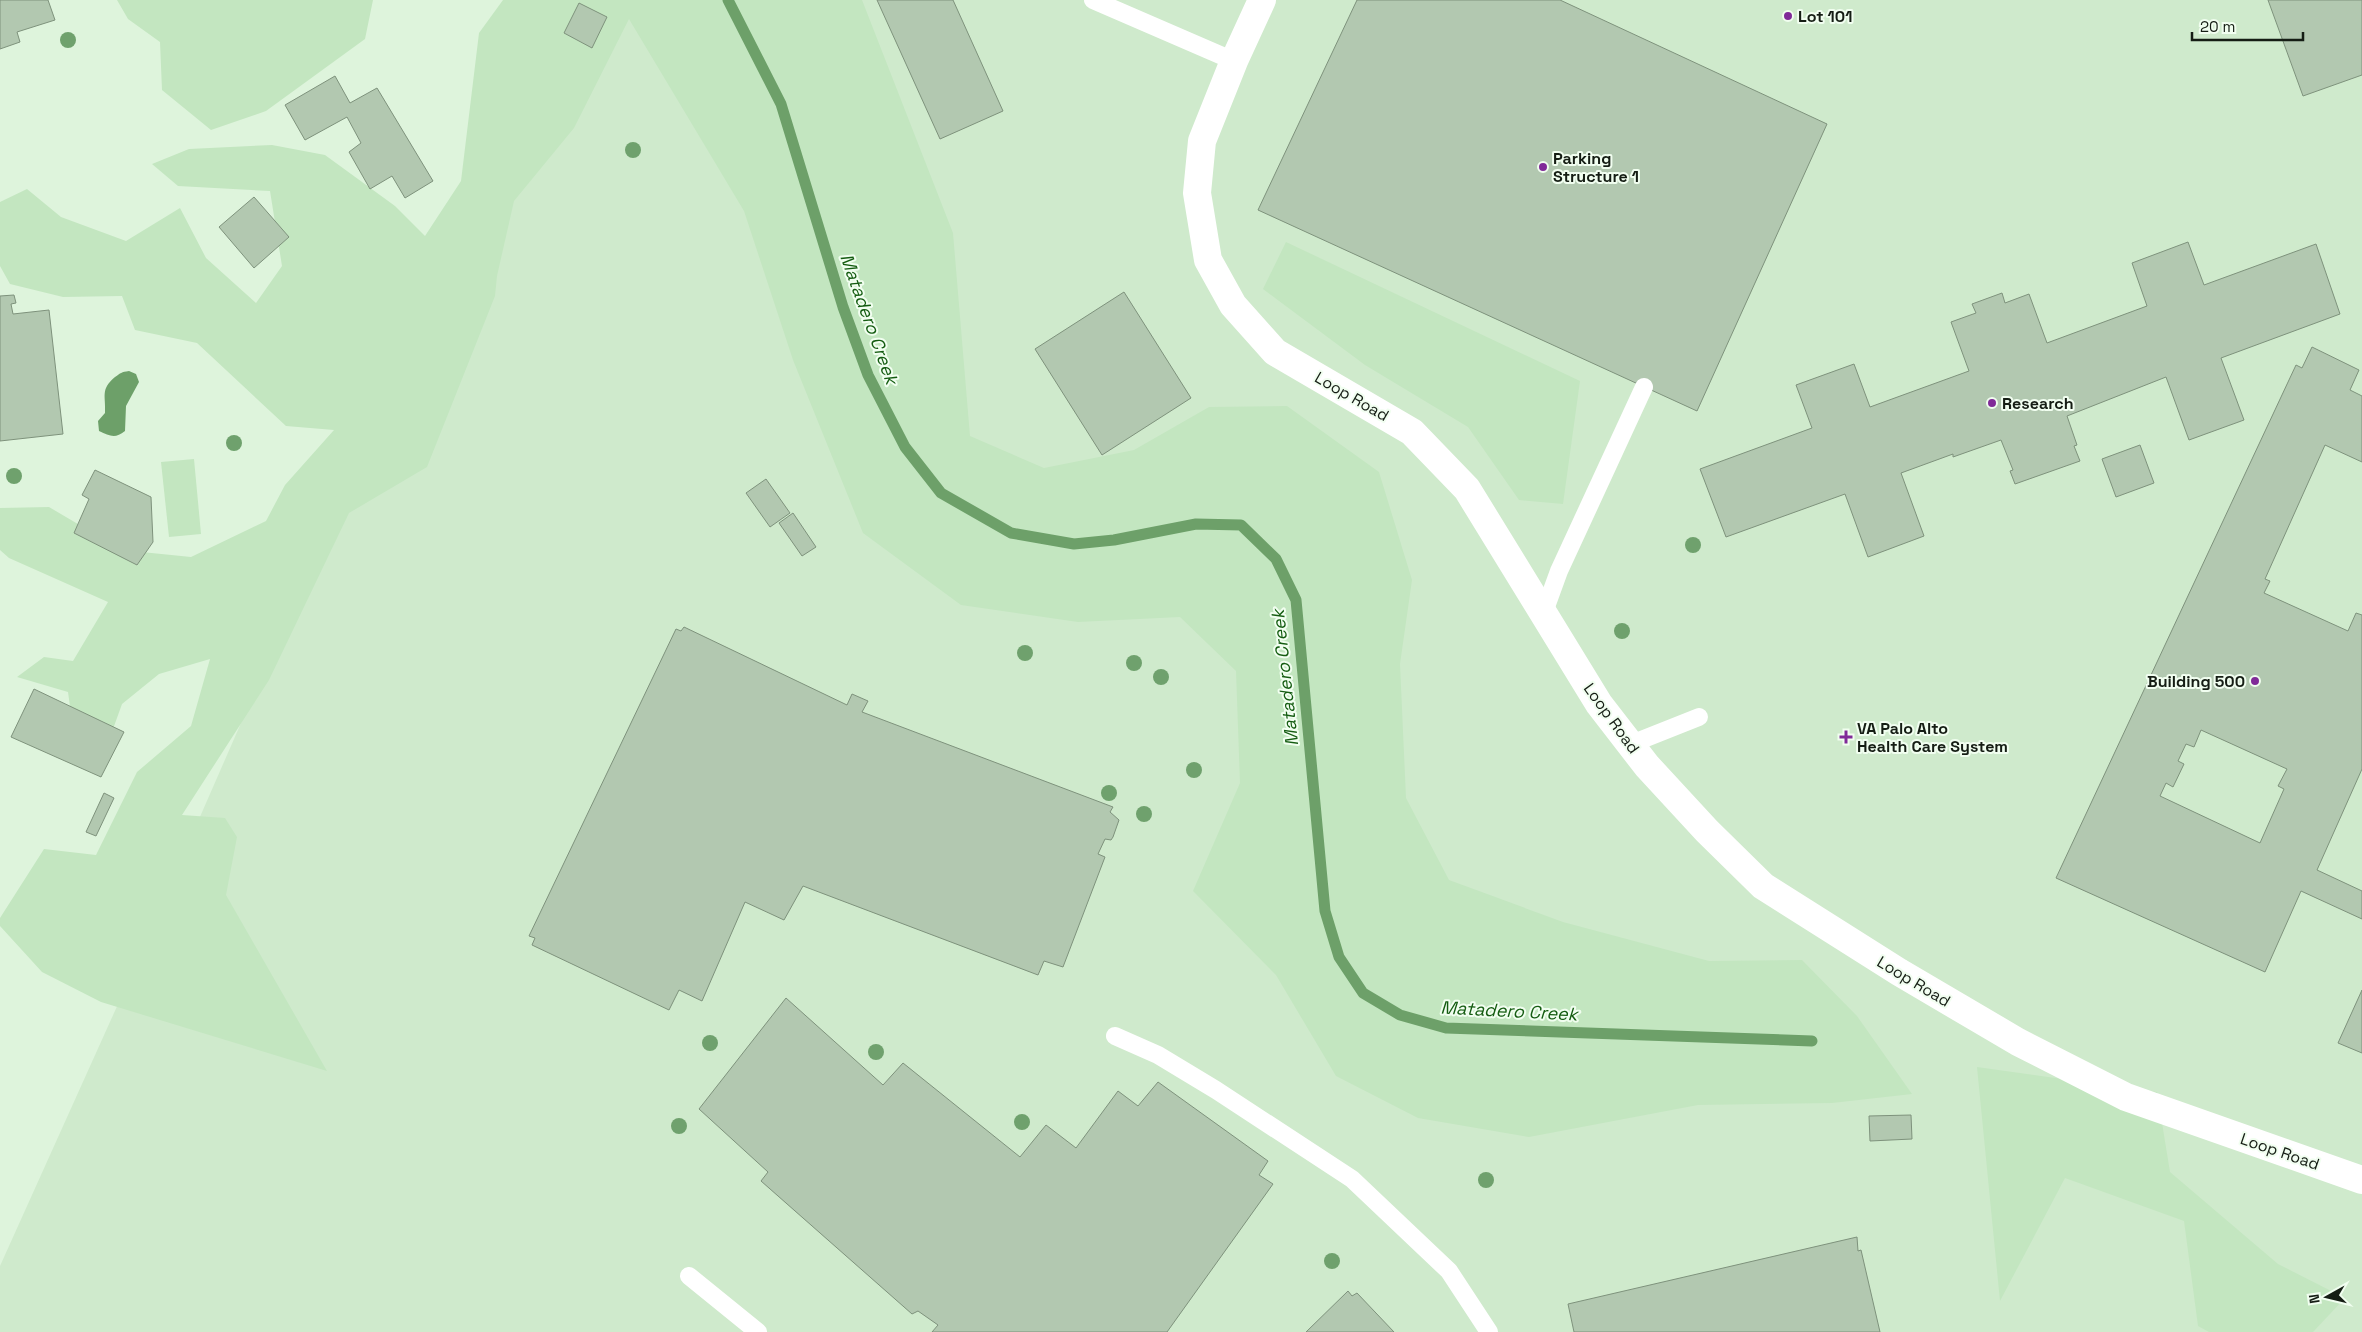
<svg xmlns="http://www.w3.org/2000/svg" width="2362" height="1332" font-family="'Space Grotesk',sans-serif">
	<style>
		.built { fill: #cfeacc }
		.green { fill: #c3e6c0 }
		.water { fill: #6da069 }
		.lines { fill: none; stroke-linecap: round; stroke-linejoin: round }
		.stream { stroke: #6da069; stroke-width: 11 }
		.building { fill: #b2c8b0; stroke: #7e927c; fill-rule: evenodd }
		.lane { stroke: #fff; stroke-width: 18 }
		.street { stroke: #fff; stroke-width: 28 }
		.tree { fill: #6fa16d }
		.poi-dot { fill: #802a98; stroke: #f1fef0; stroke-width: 2 }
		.labels { text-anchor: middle; stroke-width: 4; stroke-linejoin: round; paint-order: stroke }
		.poi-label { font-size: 16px; font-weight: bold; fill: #151d14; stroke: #f1fef0; text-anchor: start }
		.street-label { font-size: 16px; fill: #151d14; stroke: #f1fef0 }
		.water-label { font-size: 18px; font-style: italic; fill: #145c11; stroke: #f1fef0 }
	</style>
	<rect width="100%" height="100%" fill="#def4dc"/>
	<path class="built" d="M557 0H2362V1332H0V1266L123 993Z"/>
	<g class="green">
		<path d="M117 0H373L365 39 266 111 211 130 162 90 160 42 128 19Z"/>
		<path d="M503 0H862L953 233 970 436 1044 468 1134 450 1209 407 1287 406 1379 472 1412 580 1400 664 1406 798 1449 880 1563 922 1709 961 1802 960 1857 1016 1912 1094 1832 1103 1698 1105 1529 1137 1418 1118 1336 1076 1276 975 1193 891 1240 783 1236 671 1180 617 1078 622 961 605 863 533 793 360 744 211 629 19 574 128 514 201 497 276 495 296 427 467 349 513 269 680 182 815 225 818 237 837 226 895 327 1071 101 1002 42 972 0 926V918L44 849 96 855 137 772 191 726 210 659 159 674 122 704 108 743 73 728 68 692 17 677 44 657 73 661 108 602 9 558 0 550V508L49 507 122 550 191 557 266 521 285 485 334 430 286 426 197 343 135 330 122 296 63 297 10 284 0 266V202L27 189 61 217 126 241 180 208 206 258 256 303 282 266 270 191 178 186 152 164 189 149 272 145 325 155 395 206 425 236 461 181 479 33Z"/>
		<path d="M1286 242 1580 381 1563 504 1519 500 1468 427 1365 365 1263 289Z"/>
		<path d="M194 459 201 534 169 537 161 462Z"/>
		<path d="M1977 1067 2157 1092 2170 1172 2278 1264 2345 1298 2313 1332H2209L2198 1326 2184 1221 2065 1178 2000 1301Z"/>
	</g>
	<path class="water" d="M129 371 136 374 139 382 126 406 125 431C115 439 110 436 99 431L98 421 105 413C106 395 100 390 115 377 121 373 121 372 129 371Z"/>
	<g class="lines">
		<path class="stream" d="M728 0 781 104 843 307 868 375 905 447 941 493 1011 533 1074 544 1114 540 1196 524 1241 525 1276 559 1296 600 1325 911 1339 957 1363 993 1400 1015 1446 1028 1812 1041"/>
	</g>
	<g class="building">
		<path d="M0 0H48L55 20 17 32 20 42 0 49Z"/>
		<path d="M877 0H953L1003 111 940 139Z"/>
		<path d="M1357 0H1560L1827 124 1697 411 1258 210Z"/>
		<path d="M2268 0H2362V75L2303 96Z"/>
		<path d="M579 3 607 17 592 48 564 33Z"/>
		<path d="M335 76 350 103 377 88 433 181 405 198 392 176 370 189 349 152 361 143 347 117 305 140 285 105Z"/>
		<path d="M254 197 289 237 254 268 219 227Z"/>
		<path d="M2188 242 2204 285 2316 244 2340 314 2221 358 2244 420 2189 440 2166 377 2067 416 2077 445 2074 446 2080 461 2015 484 2010 471 2013 470 2001 440 1953 457V454L1901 473 1924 536 1868 557 1845 494 1726 537 1700 469 1812 428 1796 385 1854 364 1870 407 1969 371 1951 322 1976 313 1972 304 2002 293 2005 303 2029 294 2047 343 2147 306 2132 263Z"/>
		<path d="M1124 292 1191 398 1102 455 1035 349Z"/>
		<path d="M14 295 16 303 11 304 13 314 49 310 63 434 0 441V296Z"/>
		<path d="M2312 347 2359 370 2350 390 2362 396V462L2325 445 2265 579 2270 581 2264 593 2348 631 2356 613 2362 615V769L2317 870 2362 891V919L2301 891 2265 972 2056 878 2296 365 2302 368ZM2201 730 2287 769 2278 786 2284 789 2260 843 2160 796 2166 783 2173 787 2184 764 2178 761 2186 744 2194 747Z"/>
		<path d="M2140 445 2154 483 2116 497 2102 459Z"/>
		<path d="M95 470 151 497 153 542 137 565 74 533 89 499 82 495Z"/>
		<path d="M766 479 790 513 770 527 746 493Z"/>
		<path d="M793 513 816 547 802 556 779 523Z"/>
		<path d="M684 627 847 705 852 694 868 701 862 712 1113 807 1110 812 1119 820 1113 837 1111 840 1105 839 1098 854 1105 857 1063 967 1044 961 1038 975 803 886 784 920 745 902 702 1001 679 990 669 1010 532 945 535 938 529 936 676 629 681 631Z"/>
		<path d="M34 689 124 732 101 777 11 737Z"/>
		<path d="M104 793 114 798 96 836 86 832Z"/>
		<path d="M2362 990V1053L2338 1043Z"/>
		<path d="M786 998 883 1085 903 1063 1020 1157 1046 1125 1076 1148 1118 1091 1138 1106 1158 1082 1268 1161 1259 1175 1273 1184 1167 1332H932L938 1325 918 1311 912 1314 761 1181 768 1172 699 1109Z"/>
		<path d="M1911 1115 1912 1139 1870 1141 1869 1116Z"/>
		<path d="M1857 1237 1858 1251 1861 1250 1880 1332H1574L1568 1304Z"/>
		<path d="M1348 1291 1352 1296 1357 1293 1394 1332H1306Z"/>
	</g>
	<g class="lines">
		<g class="lane">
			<path d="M1093 0 1234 61"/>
			<path d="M1543 615 1559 571 1644 387"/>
			<path d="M1631 744 1699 717"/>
			<path d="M1115 1036 1158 1055 1216 1090 1352 1179 1449 1271 1489 1332"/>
			<path d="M689 1276 758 1332"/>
		</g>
		<path class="street" d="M1262 0 1234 61 1202 141 1197 193 1208 260 1233 305 1275 352 1412 432 1467 489 1599 704 1647 766 1707 831 1763 886 1899 972 2018 1042 2126 1097 2362 1180"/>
	</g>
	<g class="tree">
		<circle cx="68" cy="40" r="8"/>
		<circle cx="633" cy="150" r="8"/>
		<circle cx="234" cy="443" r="8"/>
		<circle cx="14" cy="476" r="8"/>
		<circle cx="1693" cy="545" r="8"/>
		<circle cx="1622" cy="631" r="8"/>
		<circle cx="1025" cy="653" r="8"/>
		<circle cx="1134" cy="663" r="8"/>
		<circle cx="1161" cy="677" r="8"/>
		<circle cx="1194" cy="770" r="8"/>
		<circle cx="1109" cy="793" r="8"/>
		<circle cx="1144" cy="814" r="8"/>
		<circle cx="710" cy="1043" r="8"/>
		<circle cx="876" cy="1052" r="8"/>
		<circle cx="1022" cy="1122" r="8"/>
		<circle cx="679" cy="1126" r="8"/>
		<circle cx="1486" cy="1180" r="8"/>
		<circle cx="1332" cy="1261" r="8"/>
	</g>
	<g class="poi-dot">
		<circle cx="1788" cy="16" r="5"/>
		<circle cx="1543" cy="167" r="5"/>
		<circle cx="1992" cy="403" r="5"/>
		<circle cx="2255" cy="681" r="5"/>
		<path d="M1843.5 729.5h5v5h5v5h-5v5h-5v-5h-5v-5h5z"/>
	</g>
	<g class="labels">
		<g class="poi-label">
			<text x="1798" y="22">Lot 101</text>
			<text x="1553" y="164">Parking<tspan x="1553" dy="18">Structure 1</tspan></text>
			<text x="2002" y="409">Research</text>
			<text x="2245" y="687" text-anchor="end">Building 500</text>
			<text x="1857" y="734">VA Palo Alto<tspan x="1857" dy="18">Health Care System</tspan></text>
		</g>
		<g class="street-label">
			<text transform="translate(1352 396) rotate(30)" y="6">Loop Road</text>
			<text transform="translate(1612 718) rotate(54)" y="6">Loop Road</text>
			<text transform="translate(1914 981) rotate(31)" y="6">Loop Road</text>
			<text transform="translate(2280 1151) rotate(19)" y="6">Loop Road</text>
		</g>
		<g class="water-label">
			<text transform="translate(869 319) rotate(70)" y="6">Matadero Creek</text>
			<text transform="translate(1285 678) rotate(-96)" y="6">Matadero Creek</text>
			<text transform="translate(1509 1011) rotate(3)" y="6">Matadero Creek</text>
		</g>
	</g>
	<g transform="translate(2327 1297) rotate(262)" stroke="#f1fef0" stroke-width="4" paint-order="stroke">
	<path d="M0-4L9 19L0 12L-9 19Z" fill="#151d14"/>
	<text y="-8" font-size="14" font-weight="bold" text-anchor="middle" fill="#151d14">N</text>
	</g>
	<path d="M2192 32v8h111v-8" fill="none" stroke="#151d14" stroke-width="2.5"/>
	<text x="2200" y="32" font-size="15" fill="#151d14" stroke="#f1fef0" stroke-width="4" paint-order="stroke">20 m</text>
</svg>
